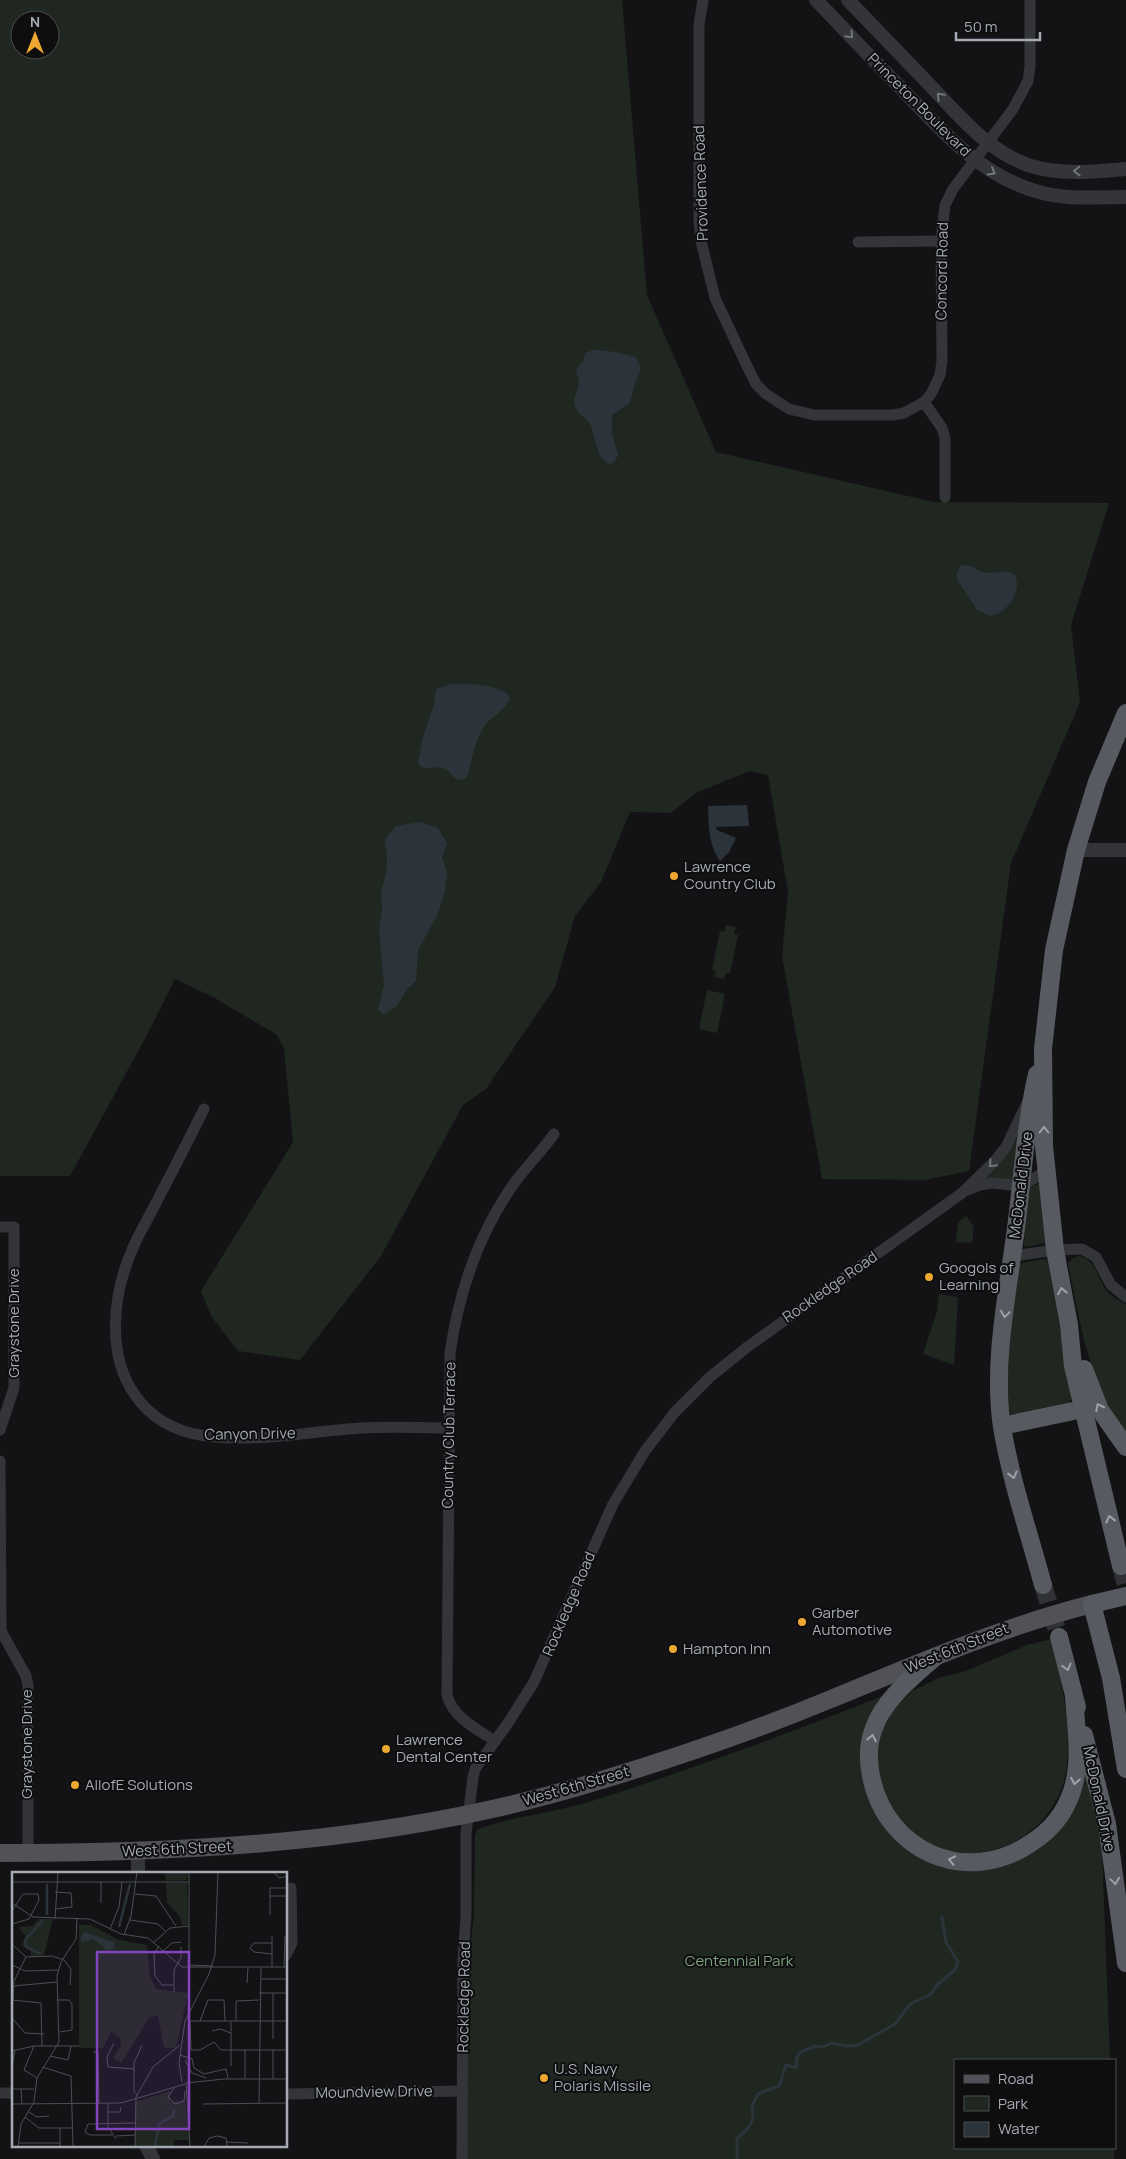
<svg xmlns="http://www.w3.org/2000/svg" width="1126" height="2159" font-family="Manrope,sans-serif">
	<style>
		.green { fill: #1f2720; fill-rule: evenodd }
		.water { fill: #2b343a }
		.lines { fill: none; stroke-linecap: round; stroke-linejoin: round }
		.stream { stroke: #2b343a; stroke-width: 3 }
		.trunk-tunnel { stroke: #303135; stroke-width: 18; stroke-dasharray: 18 9; stroke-linecap: butt }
		.minor { stroke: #343539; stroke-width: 11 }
		.tertiary { stroke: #343539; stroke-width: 14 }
		.primary { stroke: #505258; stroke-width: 18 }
		.trunk { stroke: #585a61; stroke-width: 18 }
		.oneway { stroke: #72757d }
		.oneway2 { stroke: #9da2ad }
		.poi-dot { fill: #eea831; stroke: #0e0e0f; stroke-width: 2 }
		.labels { text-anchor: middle; stroke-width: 4; stroke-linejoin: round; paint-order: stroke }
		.street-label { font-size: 15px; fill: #a5aab5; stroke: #0e0e0f }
		.poi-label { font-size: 15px; fill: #a5aab5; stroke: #0e0e0f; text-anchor: start }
		.park-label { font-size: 15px; fill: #7ca07d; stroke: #0e0e0f }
		.inset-river { fill: none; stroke: #2b343a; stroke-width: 2.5 }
		.inset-road { fill: none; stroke: #4d4f55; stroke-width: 1 }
		.view { fill: #8345bd; fill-opacity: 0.15; stroke: #8345bd; stroke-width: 2.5 }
		.inset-edge { fill: none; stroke: #a5aab5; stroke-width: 2.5 }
	</style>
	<rect width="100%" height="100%" fill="#131315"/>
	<g class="green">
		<path d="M0 0H622L647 295 716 452 934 502 1109 503 1071 625 1080 702 1011 863 969 1171 925 1180 822 1179 782 956 788 892 768 775 749 771 696 793 671 813 630 812 601 882 575 916 555 987 486 1089 463 1105 381 1256 300 1360 238 1351 211 1316 201 1291 293 1142 284 1049 277 1035 215 998 175 979 149 1031 70 1176H0ZM20 20H50V50H20Z"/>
		<path d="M726 925 736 927 734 934 738 935 730 974 726 973 724 979 714 977 716 971 712 970 720 931 724 932Z"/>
		<path d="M707 990 725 994 717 1033 699 1029Z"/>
		<path d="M1020 1133 1017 1180H982L1009 1152Z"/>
		<path d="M1040 1183 1045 1243 1026 1247 1024 1246 1025 1190Z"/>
		<path d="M966 1216 974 1227 972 1243 956 1242 958 1222Z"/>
		<path d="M1079 1256C1096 1260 1097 1277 1106 1290 1111 1296 1119 1301 1126 1304V1436C1088 1379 1081 1328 1068 1263L1074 1258Z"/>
		<path d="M1045 1259H1047L1073 1397 1068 1404 1012 1415 1010 1414C1005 1365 1011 1318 1017 1269L1021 1263Z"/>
		<path d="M939 1294 958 1297 954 1365 923 1354 937 1311Z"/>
		<path d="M1052 1639C1061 1677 1074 1739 1065 1777 1050 1839 978 1874 922 1840 916 1837 910 1829 905 1824 895 1814 883 1798 880 1783 875 1762 878 1743 881 1723L886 1724 893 1710 912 1691 941 1677 966 1671 1027 1645Z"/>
		<path d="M885 1695 862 1759 921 1855 1026 1854 1084 1764 1100 1829 1102 1849 1110 2060H955V2148H1114V2159H467L469 1959 474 1915 475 1835 478 1829C513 1816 553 1813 589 1802 689 1770 788 1734 885 1695Z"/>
	</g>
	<g class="water">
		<path d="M593 350C608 350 621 353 636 357L641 369 635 383 630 403 612 415V433L618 455 615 461 610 464C596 459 596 438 591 426 587 417 577 416 575 405 573 396 579 390 579 382 579 378 576 373 576 370L583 361 585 353Z"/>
		<path d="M964 565C974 565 977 572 987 573 997 574 1006 568 1015 575 1022 591 1009 612 991 616L977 610 957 579V573L960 566Z"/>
		<path d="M451 684C466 684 505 683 510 699 507 709 492 716 485 725 475 739 472 760 467 777L462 780C452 780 452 771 443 768 433 765 425 774 418 762L423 737 434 705 436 689Z"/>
		<path d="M747 805 749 826 716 827 717 830 736 838 729 852 720 861C708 844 709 826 708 806Z"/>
		<path d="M420 822 438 828 447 843 442 857 447 873 445 890 438 914 418 950 416 981 407 989 397 1006 384 1014 378 1010 384 985 379 928 382 910 381 892 386 874 387 856 385 844 386 838 395 827 401 825Z"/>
	</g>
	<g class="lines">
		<path class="stream" d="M737 2159V2139C748 2128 756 2123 752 2106L758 2094 779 2086 786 2065 796 2068 797 2057 801 2052 815 2046 823 2047 832 2043 847 2046 858 2045 895 2024 910 2004 930 1995 938 1984 955 1970 958 1962 946 1942 942 1917"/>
		<g class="trunk-tunnel">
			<path d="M1121 1566 1126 1585"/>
			<path d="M1043 1585 1059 1637"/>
		</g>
		<g class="minor">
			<path d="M703 0 699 25V220L701 241 715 298 747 366 756 384 766 394 789 409 814 415H893L904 413 924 402 931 394 940 375 942 361 941 241 945 205 953 189 1013 109 1028 81 1030 67V0"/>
			<path d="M858 242 941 241"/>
			<path d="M924 402 942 428 945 438V497"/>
			<path d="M204 1109C190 1137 176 1165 161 1193 152 1212 140 1231 132 1250 113 1294 106 1354 135 1395 150 1417 174 1431 200 1435 254 1444 309 1431 362 1428 391 1426 420 1428 449 1428"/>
			<path d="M968 1190 980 1185 992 1183 1022 1186 1046 1171"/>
			<path d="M0 1227H14V1388L0 1430"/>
			<path d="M1013 1256 1055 1250 1082 1249 1096 1257 1111 1285 1126 1297"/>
			<path d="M0 1461 1 1631 26 1676 28 1685V1853"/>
			<path d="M495 1741C477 1729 453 1718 447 1695L450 1353C459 1291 478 1234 515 1182 527 1166 542 1151 554 1134"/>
			<path d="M286 1955 292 1943 291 1888"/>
			<path d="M0 2093H14"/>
			<path d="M286 2094 463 2091"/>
			<path d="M462 2159 463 1959 466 1915V1834L473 1777 475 1769 508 1723 534 1682 613 1504 645 1451 675 1412 710 1377 746 1348 962 1193 994 1162 1006 1147 1027 1103"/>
		</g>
		<g class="tertiary">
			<path d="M816 0C844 29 872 59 901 88 941 130 980 176 1039 192 1066 200 1098 197 1126 197"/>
			<path d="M848 0C874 27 899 53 925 80 956 112 987 152 1031 166 1061 175 1095 172 1126 169"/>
			<path d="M1076 850H1126"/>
			<path d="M138 1852V1873"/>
			<path d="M146 2145 153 2159"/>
		</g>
		<path class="primary" d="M0 1853C200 1853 403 1841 595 1782 675 1758 754 1731 831 1699 917 1664 1001 1627 1092 1604"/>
		<g class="trunk">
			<path d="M1037 1074C1026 1122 1023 1172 1017 1220 1009 1288 992 1359 1002 1427 1011 1481 1029 1533 1043 1585"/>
			<path d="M1084 1369 1100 1410 1126 1447"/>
			<path d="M1002 1426 1083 1409"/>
			<path d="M1121 1566 1073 1366 1069 1325 1055 1250 1044 1146 1043 1049 1054 950 1076 850 1097 782 1126 713"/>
			<path d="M1126 1596 1092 1604 1111 1678 1126 1769"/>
			<path d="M1059 1637 1077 1707"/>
			<path d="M935 1657C913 1677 884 1699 874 1728 868 1743 868 1761 871 1776 886 1852 967 1887 1031 1843 1050 1831 1065 1813 1072 1791 1082 1761 1076 1728 1074 1697"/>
			<path d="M1084 1735 1107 1824 1126 1963"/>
		</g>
	</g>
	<defs><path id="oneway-chevron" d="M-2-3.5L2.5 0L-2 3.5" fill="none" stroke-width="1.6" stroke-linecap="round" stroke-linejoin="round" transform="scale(1.25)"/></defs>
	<g class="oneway">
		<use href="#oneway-chevron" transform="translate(850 35) rotate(46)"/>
		<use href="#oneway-chevron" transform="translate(940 96) rotate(-134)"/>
		<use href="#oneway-chevron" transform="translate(1077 171) rotate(179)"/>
		<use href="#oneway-chevron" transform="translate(992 172) rotate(30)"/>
		<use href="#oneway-chevron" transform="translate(992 1164) rotate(133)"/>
	</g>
	<g class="oneway2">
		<use href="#oneway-chevron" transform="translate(1044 1130) rotate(-90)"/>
		<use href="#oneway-chevron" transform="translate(1062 1291) rotate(-100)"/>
		<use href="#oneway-chevron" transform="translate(1005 1314) rotate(98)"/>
		<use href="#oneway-chevron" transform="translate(1099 1407) rotate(-117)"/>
		<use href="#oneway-chevron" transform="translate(1013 1475) rotate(76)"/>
		<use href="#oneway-chevron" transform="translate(1110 1519) rotate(-104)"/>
		<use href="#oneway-chevron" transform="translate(1067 1667) rotate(75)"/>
		<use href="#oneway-chevron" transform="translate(872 1738) rotate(-79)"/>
		<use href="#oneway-chevron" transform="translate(1075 1781) rotate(101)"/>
		<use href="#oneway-chevron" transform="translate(952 1860) rotate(-168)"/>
		<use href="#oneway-chevron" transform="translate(1115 1881) rotate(82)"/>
	</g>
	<g class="poi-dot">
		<circle cx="674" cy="876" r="5"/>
		<circle cx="929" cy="1277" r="5"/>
		<circle cx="802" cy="1622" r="5"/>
		<circle cx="673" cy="1649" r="5"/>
		<circle cx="386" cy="1749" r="5"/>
		<circle cx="75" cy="1785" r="5"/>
		<circle cx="544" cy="2078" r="5"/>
	</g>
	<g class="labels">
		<g class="street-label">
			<text transform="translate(919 105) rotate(45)" y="5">Princeton Boulevard</text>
			<text transform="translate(701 183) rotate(-92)" y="5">Providence Road</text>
			<text transform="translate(942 271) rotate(-89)" y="5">Concord Road</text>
			<text transform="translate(1021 1185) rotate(-83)" y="5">McDonald Drive</text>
			<text transform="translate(830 1287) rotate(-35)" y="5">Rockledge Road</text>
			<text transform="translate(14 1323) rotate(-90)" y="5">Graystone Drive</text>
			<text transform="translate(250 1434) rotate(-1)" y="5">Canyon Drive</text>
			<text transform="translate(449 1435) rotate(-89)" y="5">Country Club Terrace</text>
			<text transform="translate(569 1604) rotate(-67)" y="5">Rockledge Road</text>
			<text transform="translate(957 1648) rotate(-22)" y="5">West 6th Street</text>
			<text transform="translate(27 1744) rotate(-90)" y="5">Graystone Drive</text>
			<text transform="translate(576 1786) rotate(-16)" y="5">West 6th Street</text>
			<text transform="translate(1099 1799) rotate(78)" y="5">McDonald Drive</text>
			<text transform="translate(177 1849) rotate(-3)" y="5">West 6th Street</text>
			<text transform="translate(464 1997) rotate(-89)" y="5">Rockledge Road</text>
			<text transform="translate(374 2092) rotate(-1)" y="5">Moundview Drive</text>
		</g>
		<g class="poi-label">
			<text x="684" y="872">Lawrence<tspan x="684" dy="17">Country Club</tspan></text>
			<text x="939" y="1273">Googols of<tspan x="939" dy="17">Learning</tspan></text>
			<text x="812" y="1618">Garber<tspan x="812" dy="17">Automotive</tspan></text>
			<text x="683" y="1654">Hampton Inn</text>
			<text x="396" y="1745">Lawrence<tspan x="396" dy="17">Dental Center</tspan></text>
			<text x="85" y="1790">AllofE Solutions</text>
			<text x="554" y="2074">U.S. Navy<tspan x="554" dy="17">Polaris Missile</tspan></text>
		</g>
		<g class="park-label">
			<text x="739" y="1966">Centennial Park</text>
		</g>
	</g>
	<g transform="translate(12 1872)">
		<rect width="275" height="275" fill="#131315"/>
		<path d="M153 0H176L175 8 154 9ZM154 11H175L176 53H170L167 43 155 31ZM27 47H41L32 83 19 85V79L9 73 14 65 6 55 20 54ZM67 53H79L107 68 135 73 138 104 144 117 176 121 164 176H152L146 143 137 146 109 191 101 186 109 173 108 166 99 160 91 176H67ZM158 219V230L173 228 177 268H162V275H123L124 230Z" fill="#1f2720"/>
		<path d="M73 60 103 71 102 77 95 78 81 67 70 70 68 66Z" fill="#2b343a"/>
		<path class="inset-river" d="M35 43V12M107 55 118 12M29 82 14 75 13 68 31 48M143 275 147 252 161 244 162 237"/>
		<path class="inset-road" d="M177 0V96M262 0 267 6 275 4M0 10H177M89 10V31M43 20 59 21 60 35 43 37M123 22 144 24 164 54M258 24H275M0 31 21 45 78 47 109 62 136 66 170 95H275M0 39 11 22H26L27 28 17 47 0 52M258 43V16H275M43 47 46 0M118 48 146 52 153 59M98 57 107 35 110 10M112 63 119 44 125 0M142 70 158 56 177 54M260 71H242L238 76 242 80 260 82M0 72 14 85 40 84 52 88 59 97 58 113M147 74 142 82 143 104 150 113H161M151 79 160 71 169 70M0 93 13 99 46 98M177 93 201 94M260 95V64M272 95 273 64M177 96V122M249 107H275M235 111 236 95M1 114 45 110M162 120V98L169 86V75M247 121H275M261 121V167M275 121V212M0 128 29 131 30 174M1 128 2 109 14 85M45 128H57L60 132V158L48 160M0 146 13 161 32 162M176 149H275M178 149 179 178H188L202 170 209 178H275M188 149 196 128H212L213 149M219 149V194M224 149V129L247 128M200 159 208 157 219 161M102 171 95 185 96 195 122 197M22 174 12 198 25 206M233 178V207M0 179 22 174H67M81 180H86L87 231M168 183 180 187 182 196 192 202 214 197 216 206M38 184 56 188 59 174M173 188 180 201 194 206M0 194 3 178M30 195 59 204 61 275M261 207V178M170 210 167 191 173 149 197 102 203 83 206 0M162 216 156 225 163 232 172 229 173 219M0 217H22M9 217 10 232M125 223 122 219V191L130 173M0 232 109 231 173 212M96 232V255L104 267M191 232 275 231M247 232 249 95M17 240 25 245 37 244M96 240H108L109 235M13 245 27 256H61M48 256V275M78 263 73 260 76 252 123 251M78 263H100M104 264 123 263M215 270 236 271M6 271H48M6 275 9 252 22 230 25 206 47 170 45 104 49 90 64 67 65 47M123 275 124 225 141 195 168 173M178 275 174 211 212 207H275M192 275 197 266 205 264 214 266 215 275"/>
		<path class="view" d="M85 80H177V257H85Z"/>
		<rect width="275" height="275" class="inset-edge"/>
	</g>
	<rect x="954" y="2059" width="162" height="90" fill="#0e0e0f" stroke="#4a4c51"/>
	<rect x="964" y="2075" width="25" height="8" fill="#505258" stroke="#4a4c51"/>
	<text x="998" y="2084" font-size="15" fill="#a5aab5">Road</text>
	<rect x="964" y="2096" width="25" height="15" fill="#1f2720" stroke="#4a4c51"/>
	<text x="998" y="2109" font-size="15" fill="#a5aab5">Park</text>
	<rect x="964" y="2122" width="25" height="15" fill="#2b343a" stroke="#4a4c51"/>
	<text x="998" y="2134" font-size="15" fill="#a5aab5">Water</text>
	<g transform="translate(35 35)"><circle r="24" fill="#0e0e0f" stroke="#4a4c51"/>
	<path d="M0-4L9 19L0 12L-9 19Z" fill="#eea831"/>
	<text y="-8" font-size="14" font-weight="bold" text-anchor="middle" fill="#a5aab5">N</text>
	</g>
	<path d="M956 32v8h84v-8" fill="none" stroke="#a5aab5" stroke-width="2.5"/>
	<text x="964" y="32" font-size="15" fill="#a5aab5" stroke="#0e0e0f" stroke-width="4" paint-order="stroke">50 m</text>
</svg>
